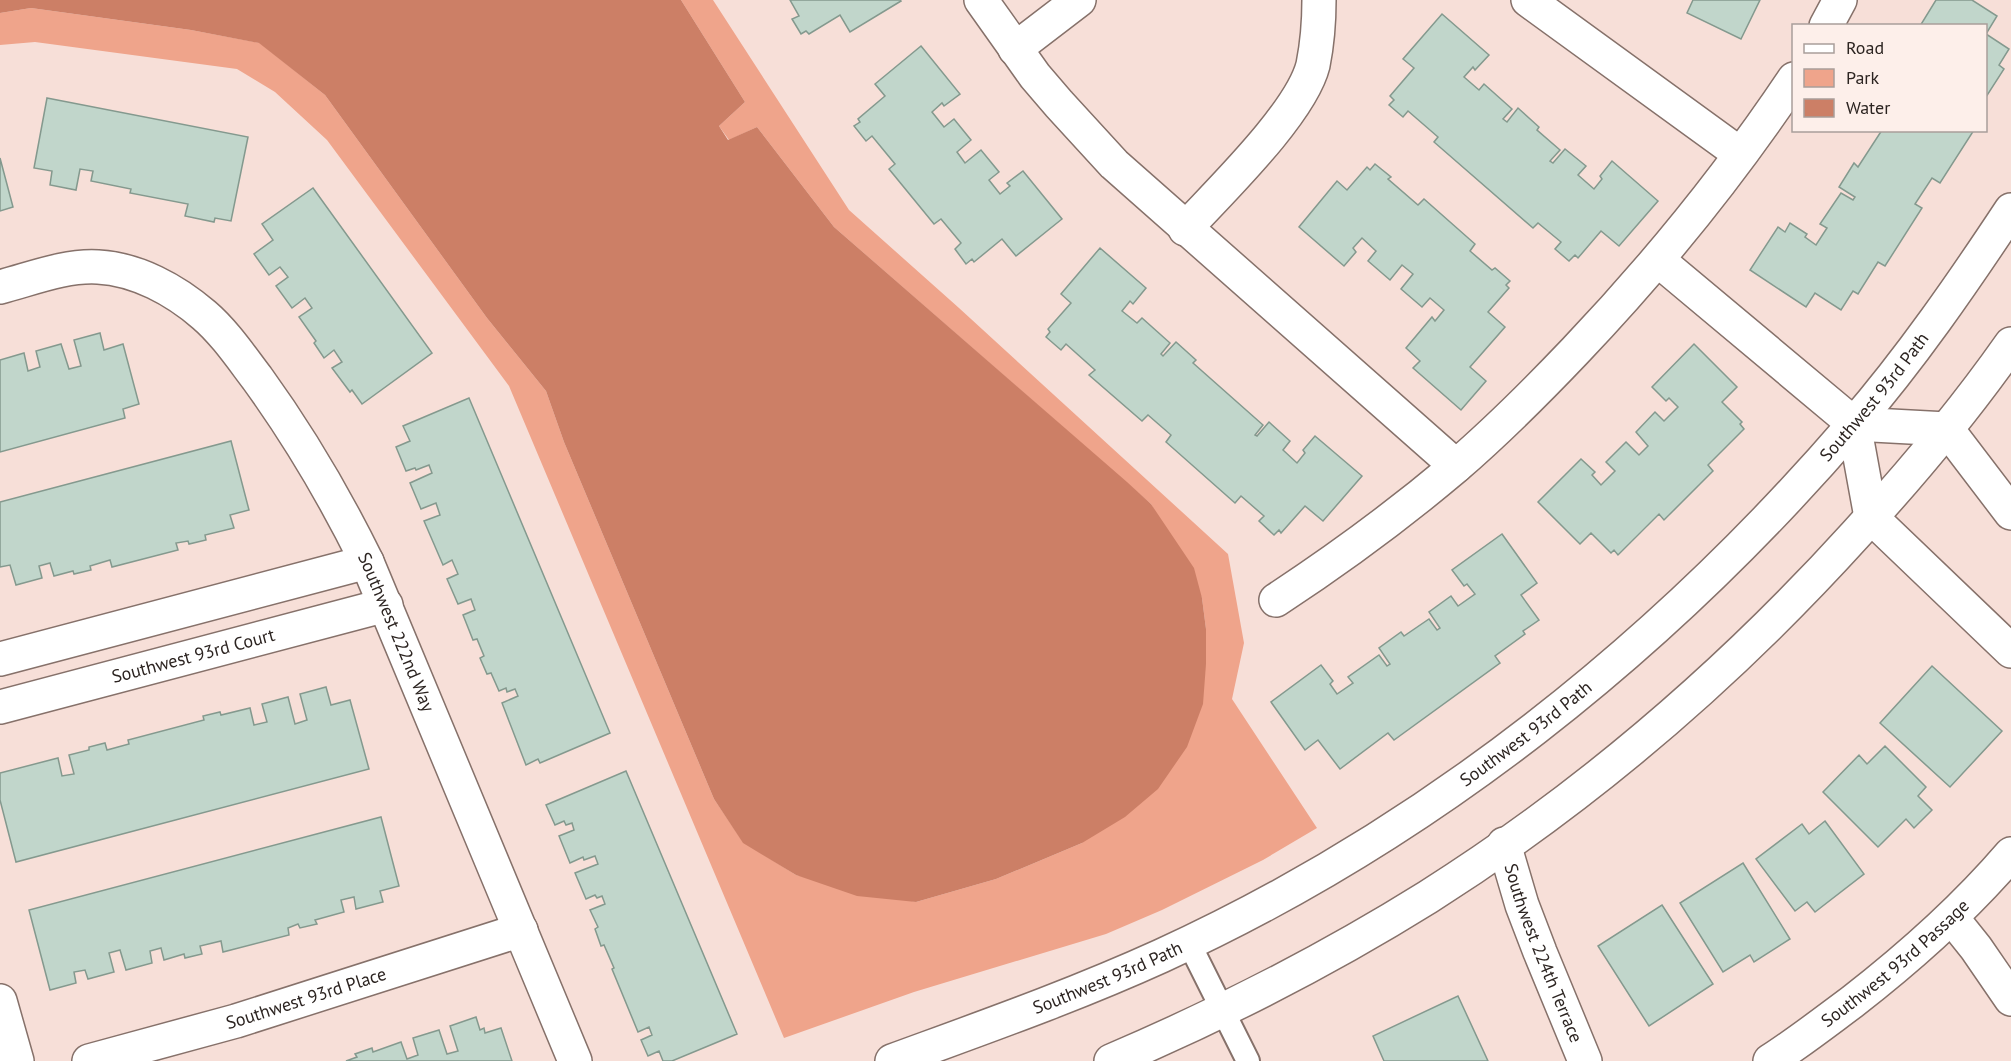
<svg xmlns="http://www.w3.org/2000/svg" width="2011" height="1061" font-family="'PT Sans',sans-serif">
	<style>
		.green { fill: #efa48b }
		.water { fill: #cc7f66 }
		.building { fill: #c1d6cb; stroke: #84998e; stroke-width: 1.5 }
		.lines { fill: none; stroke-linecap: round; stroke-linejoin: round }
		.lane-casing { stroke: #86716a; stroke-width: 26 }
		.street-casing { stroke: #86716a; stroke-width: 36 }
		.secondary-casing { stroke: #86716a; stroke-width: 36 }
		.lane { stroke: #fff; stroke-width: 22 }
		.street { stroke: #fff; stroke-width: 33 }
		.secondary { stroke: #fff; stroke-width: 33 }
		.labels { text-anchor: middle; stroke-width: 4.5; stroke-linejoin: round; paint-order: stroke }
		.street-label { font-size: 18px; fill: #2c2421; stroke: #fdefea }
	</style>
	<rect width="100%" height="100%" fill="#f7dfd8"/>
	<path class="green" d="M681 0H713L849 210 959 308 1228 554 1244 643 1232 699 1317 828 1263 860 1162 910 1106 934 914 992 784 1038 509 386 327 140 275 92 237 69 35 42 0 45V13L31 8 191 30 260 43 325 95 487 318 546 391 564 442 714 799 743 842 796 875 916 902 996 879 1082 843 1206 664V629L1202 598 1151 504 834 227 757 127 729 140 719 126 745 102Z"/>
	<path class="water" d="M0 0H681L745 102 719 126 728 140 757 127 834 227 1127 482 1151 504 1194 568 1202 598 1206 629V664L1203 704 1187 747 1158 789 1125 817 1082 843 996 879 916 902 857 896 796 875 743 843 714 799 564 442 546 391 487 318 325 95 259 43 191 30 31 8 0 13Z"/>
	<g class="building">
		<path d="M790 0H900L901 1 850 32 840 15 809 34 806 31 801 34 792 19 799 16Z"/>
		<path d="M1693 0H1760L1741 39 1687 13Z"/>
		<path d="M1936 0H1972L1997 16 1986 34 2009 49 1999 65 2004 69 1986 97V26H1920Z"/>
		<path d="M1442 14 1489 55 1475 70 1473 67 1464 77 1479 90 1484 84 1512 109 1503 119 1507 122 1518 108 1539 127 1537 130 1560 150 1550 161 1553 163 1565 149 1586 166 1578 175 1594 189 1602 179 1600 176 1612 161 1658 201 1619 246 1601 231 1578 258 1575 255 1569 261 1555 249 1561 242 1538 223 1533 228 1434 142 1438 137 1408 111 1403 117 1389 105 1394 100 1390 96 1414 68 1403 59Z"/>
		<path d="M921 46 960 94 944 106 942 103 932 112 944 127 954 119 971 140 957 152 965 163 981 150 999 172 989 180 1000 194 1010 186 1007 183 1023 171 1062 219 1016 256 1002 239 974 262 972 259 966 264 955 249 961 243 941 219 934 224 889 169 895 164 872 136 866 141 854 126 860 122 858 119 885 96 875 84Z"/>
		<path d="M47 98 248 137 231 221 215 218 214 222 185 216 188 204 130 193 131 189 91 181 93 171 80 169 76 190 50 185 52 171 34 168Z"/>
		<path d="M1882 130H1974L1940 183 1932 178 1915 204 1922 208 1885 266 1878 262 1858 294 1853 291 1841 310 1815 293 1806 307 1750 270 1778 227 1785 232 1790 223 1807 234 1805 237 1816 245 1827 228 1820 224 1841 193 1853 200 1855 197 1839 187 1854 163 1858 167Z"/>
		<path d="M0 158 13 207 0 211Z"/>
		<path d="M1375 164 1391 177 1388 179 1418 205 1424 199 1475 244 1470 251 1492 270 1495 268 1510 281 1506 285 1509 288 1488 312 1505 327 1470 367 1486 381 1461 410 1413 368 1420 361 1406 348 1432 317 1435 321 1444 310 1430 298 1422 307 1401 289 1413 274 1402 265 1390 280 1368 261 1376 251 1362 238 1353 248 1356 252 1344 266 1299 227 1337 181 1347 190 1367 167 1370 170Z"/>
		<path d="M313 188 432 353 362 404 352 390 350 392 332 368 342 362 334 350 324 358 314 343 316 341 299 317 312 308 305 298 292 308 276 286 288 277 280 267 269 275 254 254 273 240 262 224Z"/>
		<path d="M1100 248 1146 288 1133 304 1130 301 1122 311 1137 323 1142 318 1170 343 1161 354 1163 356 1176 342 1196 360 1193 363 1263 425 1255 435 1257 436 1269 422 1290 441 1283 450 1297 463 1305 453 1303 450 1315 436 1362 476 1323 521 1305 506 1281 533 1279 530 1274 535 1259 521 1264 516 1241 496 1235 503 1166 442 1171 435 1148 415 1142 421 1089 375 1095 370 1066 344 1061 350 1046 337 1050 332 1048 329 1071 303 1061 294Z"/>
		<path d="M100 333 104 350 123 344 139 404 123 409 125 418 0 452V360L24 353 28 371 40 367 36 351 61 344 69 369 81 366 74 340Z"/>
		<path d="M1694 344 1737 387 1722 402 1742 422 1740 424 1744 429 1708 465 1713 471 1664 520 1659 514 1618 555 1614 550 1611 553 1591 533 1580 544 1538 502 1581 459 1595 472 1592 475 1601 485 1615 471 1606 462 1626 442 1639 455 1648 446 1636 432 1655 412 1664 421 1678 407 1669 398 1666 401 1652 387Z"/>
		<path d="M469 398 610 733 540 763 538 759 526 765 502 703 518 696 515 689 507 692 506 688 499 691 491 673 487 674 480 658 484 656 477 639 473 640 463 615 475 610 471 599 458 604 447 579 458 574 452 560 443 565 424 521 440 515 436 503 421 509 410 483 432 473 429 465 416 470 415 468 406 471 396 447 410 441 403 426Z"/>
		<path d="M231 441 249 510 230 515 234 528 205 535 206 540 189 544 188 541 176 543 178 550 112 567 110 560 90 566 91 570 74 574 73 571 54 576 50 563 39 566 42 578 16 585 10 565 0 567V502Z"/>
		<path d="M1502 534 1537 583 1521 595 1539 620 1523 631 1525 634 1495 656 1500 663 1394 740 1388 733 1340 769 1318 740 1305 750 1271 702 1321 665 1333 681 1330 684 1337 694 1353 683 1348 677 1379 655 1387 666 1390 664 1379 648 1401 632 1404 636 1429 619 1437 630 1440 628 1429 612 1451 596 1458 606 1475 594 1467 584 1464 586 1452 570Z"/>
		<path d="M1932 666 2002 731 1950 787 1880 723Z"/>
		<path d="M326 687 331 705 350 700 369 769 16 862 0 800V773L58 758 62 776 74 774 69 755 89 750V747L105 743 107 750 129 744 128 740 204 720 203 716 220 712 221 715 250 708 254 725 267 722 262 704 288 697 295 724 307 720 300 694Z"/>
		<path d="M1885 746 1926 787 1918 796 1932 810 1914 828 1906 819 1878 847 1823 792 1859 755 1867 764Z"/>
		<path d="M626 771 737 1034 672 1061H663L659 1051 648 1056 641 1040 652 1035 649 1027 638 1032 612 969 614 968 604 945 601 946 595 929 598 927 590 910 605 904 602 896 597 898 595 895 586 899 575 873 598 864 595 856 584 860 583 857 570 863 559 836 574 830 572 823 566 825 564 821 555 825 546 805Z"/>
		<path d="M381 817 399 886 380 891 383 902 356 909 354 897 341 900 344 912 315 920 317 924 300 928 298 924 288 928 289 935 223 952 221 941 200 946 202 954 185 958 184 954 164 960 161 948 150 951 152 963 126 970 120 950 109 953 114 972 88 979 85 970 74 972 76 983 50 990 29 910Z"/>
		<path d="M1825 821 1864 874 1815 912 1807 902 1795 911 1756 859 1802 824 1809 834Z"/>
		<path d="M1743 863 1790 939 1754 962 1750 955 1723 972 1680 903Z"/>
		<path d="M1662 905 1713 984 1649 1026 1598 946Z"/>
		<path d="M1458 996 1488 1061H1384L1373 1036Z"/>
		<path d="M476 1017 480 1030 484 1028 485 1033 501 1028 512 1061H346L357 1057 355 1054 372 1048 373 1052 401 1042 407 1059 418 1055 413 1038 439 1030 447 1054 458 1051 450 1026Z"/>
	</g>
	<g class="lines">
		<defs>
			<path id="lane" d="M1189 943 1248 1061"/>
			<g id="street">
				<path d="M981 0 1035 76 1059 104 1114 164 1456 466"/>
				<path d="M1528 0 1740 154"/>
				<path d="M1826 26 1840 0"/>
				<path d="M1015 49 1079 0"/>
				<path d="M1185 229C1220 191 1301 113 1313 65 1317 45 1319 21 1319 0"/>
				<path d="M1658 260 1854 424"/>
				<path id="s1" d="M0 287C31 279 65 265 98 267 137 269 175 290 204 315 224 332 241 357 257 378 299 436 335 497 367 562L575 1061"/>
				<path d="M1854 424 1871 517 2011 651"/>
				<path d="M1854 424 1947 429 2011 513"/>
				<path d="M1276 600C1337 560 1397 516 1454 468 1497 431 1536 392 1575 351 1655 267 1729 176 1794 79"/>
				<path d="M0 659 367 562"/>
				<path id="s2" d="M0 707 386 605"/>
				<path id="s3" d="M1504 844 1522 905 1540 952 1585 1061"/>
				<path d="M1952 918 1976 948 2011 999"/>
				<path d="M0 1001 17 1061"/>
				<path id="s4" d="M89 1061 236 1021 521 930"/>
				<path id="s5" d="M1770 1061C1798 1043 1825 1022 1852 1002 1910 957 1963 910 2011 854"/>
			</g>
			<g id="secondary">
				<path id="s6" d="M892 1061C982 1028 1073 996 1161 956 1428 834 1662 647 1853 425 1911 358 1962 284 2011 210"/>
				<path d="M1111 1061C1221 1014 1327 960 1428 897 1586 797 1731 672 1856 534 1911 474 1964 411 2011 344"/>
			</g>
		</defs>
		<use href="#lane" class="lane-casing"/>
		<use href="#street" class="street-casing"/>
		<use href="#secondary" class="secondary-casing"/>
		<use href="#lane" class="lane"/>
		<use href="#street" class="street"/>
		<use href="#secondary" class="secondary"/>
	</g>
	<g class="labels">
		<g class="street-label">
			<text dy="6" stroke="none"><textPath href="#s6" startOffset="1203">Southwest 93rd Path</textPath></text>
			<text dy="6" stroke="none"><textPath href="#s1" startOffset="592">Southwest 222nd Way</textPath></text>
			<text dy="6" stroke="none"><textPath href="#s2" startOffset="200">Southwest 93rd Court</textPath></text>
			<text dy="6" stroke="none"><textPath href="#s6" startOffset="717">Southwest 93rd Path</textPath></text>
			<text dy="6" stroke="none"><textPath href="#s3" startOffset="116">Southwest 224th Terrace</textPath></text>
			<text dy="6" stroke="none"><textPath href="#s5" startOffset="159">Southwest 93rd Passage</textPath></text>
			<text dy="6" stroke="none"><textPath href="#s6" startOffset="231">Southwest 93rd Path</textPath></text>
			<text dy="6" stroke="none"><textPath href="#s4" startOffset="226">Southwest 93rd Place</textPath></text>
		</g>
	</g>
	<rect x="1792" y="24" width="195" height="108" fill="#fdefea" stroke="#a99e9a" stroke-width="1.5"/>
	<rect x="1804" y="44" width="30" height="9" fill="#ffffff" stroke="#a99e9a" stroke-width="1.5"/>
	<text x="1846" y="54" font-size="18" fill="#2c2421">Road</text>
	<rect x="1804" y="69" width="30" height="18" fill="#efa48b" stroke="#a99e9a" stroke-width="1.5"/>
	<text x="1846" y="84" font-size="18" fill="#2c2421">Park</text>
	<rect x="1804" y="99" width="30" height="18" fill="#cc7f66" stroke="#a99e9a" stroke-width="1.5"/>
	<text x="1846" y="114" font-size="18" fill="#2c2421">Water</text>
</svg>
